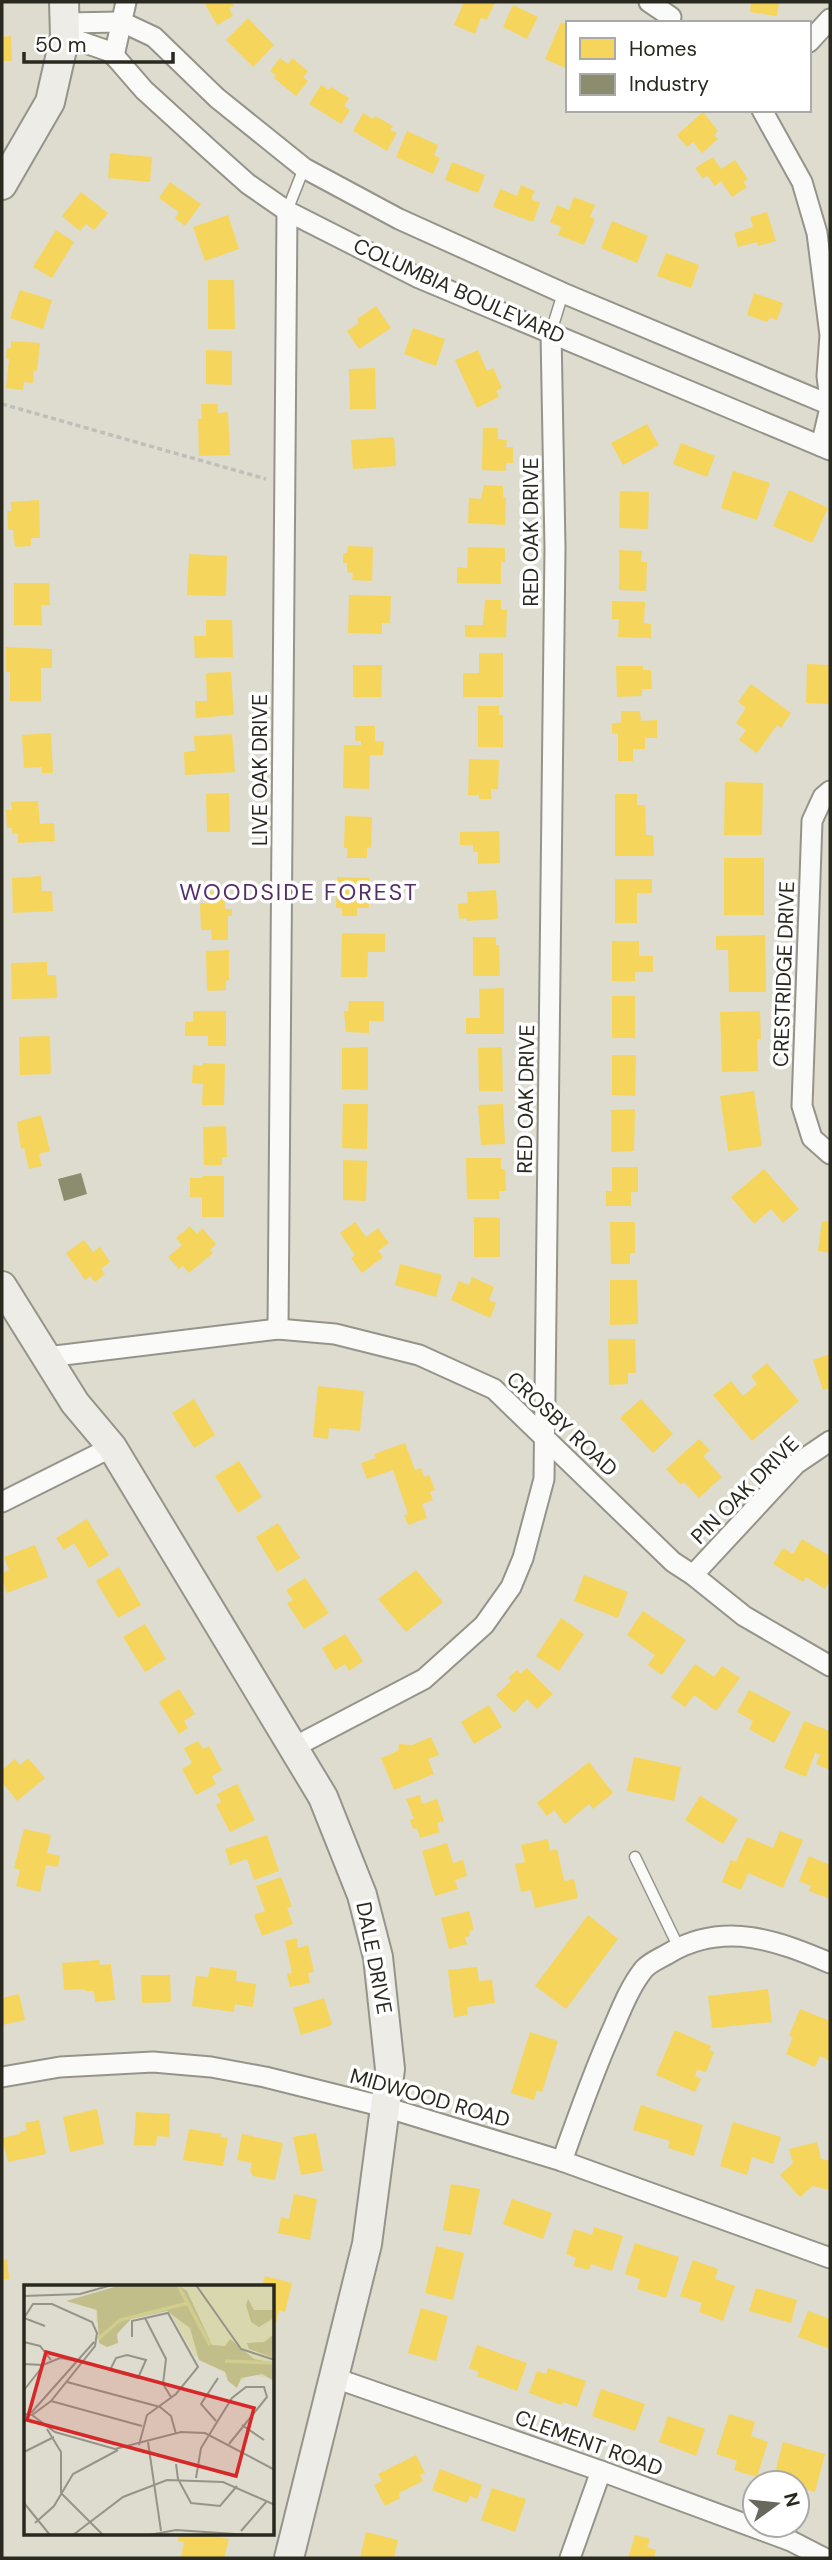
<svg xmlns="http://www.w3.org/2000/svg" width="832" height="2560" font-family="'DM Sans',sans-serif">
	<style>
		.homes { fill: #f6d55c }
		.industry { fill: #8c8c6e }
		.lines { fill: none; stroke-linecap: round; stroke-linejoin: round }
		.lane-casing { stroke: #96948a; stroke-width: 13 }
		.street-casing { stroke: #96948a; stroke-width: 23 }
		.secondary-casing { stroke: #96948a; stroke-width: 32 }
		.path { stroke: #bfbfba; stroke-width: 3.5; stroke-dasharray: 5 3.5; stroke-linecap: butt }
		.lane { stroke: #fafaf8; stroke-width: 10 }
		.street { stroke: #fafaf8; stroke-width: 19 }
		.secondary { stroke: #edece7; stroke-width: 28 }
		.labels { text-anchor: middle; stroke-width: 7; stroke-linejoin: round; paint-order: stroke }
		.street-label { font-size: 21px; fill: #29291f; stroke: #fff }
		.neighbourhood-label { font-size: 23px; letter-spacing: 2px; fill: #562f66; stroke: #fff }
		.inset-river { fill: none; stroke: #d0cd8d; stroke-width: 3.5 }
		.inset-road { fill: none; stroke: #959488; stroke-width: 2 }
		.view { fill: #d62828; fill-opacity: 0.15; stroke: #d62828; stroke-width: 3.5 }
		.inset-edge { fill: none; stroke: #29291f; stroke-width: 3.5 }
	</style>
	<rect width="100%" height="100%" fill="#dddcce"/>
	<g class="homes">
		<path d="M204 2H231L234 6 229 8 233 16 217 25Z"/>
		<path d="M464 2H495L487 20 481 18 475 34 454 25Z"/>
		<path d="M751 2H779L777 16 750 12Z"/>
		<path d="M513 5 538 17 527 39 503 27Z"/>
		<path d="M248 18 274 45 253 67 226 40Z"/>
		<path d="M561 22 568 25V69L545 59Z"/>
		<path d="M11 36 12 61H2V37Z"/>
		<path d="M280 58 288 64 292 58 308 71 303 77 308 81 296 96 274 78 276 75 270 71Z"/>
		<path d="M321 85 329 90 331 87 349 98 344 106 350 110 341 124 309 104Z"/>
		<path d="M703 112 718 131 714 135 718 139 702 153 693 142 687 147 677 135Z"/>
		<path d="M363 113 373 119 375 116 393 126 390 130 397 133 387 151 353 131Z"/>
		<path d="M407 131 438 145 434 155 440 158 433 174 396 157Z"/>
		<path d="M110 153 152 157 150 182 108 178Z"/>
		<path d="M713 157 721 169 735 160 748 179 743 182 747 187 732 197 721 181 715 186 707 175 703 179 695 168Z"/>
		<path d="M452 162 485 175 478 193 445 180Z"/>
		<path d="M170 182 201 204 185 226 175 218 179 212 159 198Z"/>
		<path d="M521 185 535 191 531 199 540 203 533 222 493 207 500 189 517 196Z"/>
		<path d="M81 192 108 213 94 230 86 224 80 231 62 216Z"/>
		<path d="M574 197 595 205 590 217 595 219 584 245 558 235 561 227 550 222 557 205 569 210Z"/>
		<path d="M767 212 776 241 758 246 757 242 738 247 734 233 753 227 750 217Z"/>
		<path d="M228 215 239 249 205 261 193 227Z"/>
		<path d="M612 221 648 236 637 263 601 248Z"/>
		<path d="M56 230 74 242 52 278 33 267Z"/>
		<path d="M666 253 699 265 691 288 657 276Z"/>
		<path d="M208 280H234L235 329H208Z"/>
		<path d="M20 290 52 300 43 329 10 318Z"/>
		<path d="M754 293 783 303 777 320 770 318 767 322 747 315Z"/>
		<path d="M376 306 391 328 359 349 347 331 359 323 357 319Z"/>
		<path d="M413 328 445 339 436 366 404 354Z"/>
		<path d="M11 341 40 343 37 371 34 370 33 383 24 382 23 390 6 388 9 359 6 358 7 348H11Z"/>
		<path d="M206 350 232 351V385L206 384Z"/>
		<path d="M478 350 487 371 493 368 502 388 496 391 499 397 477 408 455 360Z"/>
		<path d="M375 368 376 409H350L349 369Z"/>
		<path d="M201 404H218V413L228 412 230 455 199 456 198 419H202Z"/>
		<path d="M647 424 659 445 623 465 611 443Z"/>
		<path d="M483 428H498V439L507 440 506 447H513V463H506V471L482 470Z"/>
		<path d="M394 437 396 466 353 469 351 440Z"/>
		<path d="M681 443 715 456 707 477 673 464Z"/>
		<path d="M733 471 770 483 757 520 721 508Z"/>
		<path d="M484 485 503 486V497H506L505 525 468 523 469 498 481 499Z"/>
		<path d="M789 490 828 508 812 543 773 526Z"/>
		<path d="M620 491 649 492 648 529 619 528Z"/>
		<path d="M39 500 40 538H31V546L15 547 13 530H8L7 511H11V502Z"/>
		<path d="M348 546 373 547 372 581 352 580 353 573 347 572V563H343V553H347Z"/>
		<path d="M468 547 505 548V562H501V584L457 583V567L467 568Z"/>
		<path d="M619 550 642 551 641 562H647L646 591 619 590Z"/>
		<path d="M189 554 227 556 226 596 187 595Z"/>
		<path d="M14 583H49L50 605H41L42 625H14Z"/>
		<path d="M349 595 391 596 390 623H382V634L348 633Z"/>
		<path d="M485 600H501V610H507L506 637H465V625H483Z"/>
		<path d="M612 601 645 602 644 623 651 624V638L618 637 619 619H612Z"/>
		<path d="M206 620H232L233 657 195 658 194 636H206Z"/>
		<path d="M6 647 52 649V668H41V701H10V672H6Z"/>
		<path d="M479 653H503V697H463V673H479Z"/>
		<path d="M807 664 830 665V704L806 703Z"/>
		<path d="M353 665H382L381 697H353Z"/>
		<path d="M616 666H643V670H651L652 689H642V696L617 697Z"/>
		<path d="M231 672 234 715 196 718 195 701H207L206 673Z"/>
		<path d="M751 684 791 713 781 728 777 725 757 753 739 740 746 730 736 723 746 708 738 702Z"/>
		<path d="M478 706H499V715H503V747H478Z"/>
		<path d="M621 711H640L641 721 657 720V738H645V749H633V761H618V733L612 734V724L621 722Z"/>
		<path d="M355 726H375V741H384L383 755H370L369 789 343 788 344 745H361V741H355Z"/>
		<path d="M51 733 53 773H42V767L24 768 22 735Z"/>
		<path d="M232 734 235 772 185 775 184 752 195 751 194 736Z"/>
		<path d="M469 759 499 760 498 789H491V799H479V795H468Z"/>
		<path d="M725 782 763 783 762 835H724Z"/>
		<path d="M229 793 230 832H207L206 794Z"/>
		<path d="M615 794H637V805H645L646 835H653L654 856H615Z"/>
		<path d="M38 801 40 824 54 823 55 841 18 843V833L12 834V828H7L6 810H12L11 802Z"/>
		<path d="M345 816 372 817 371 848 367 847V858H347V848H344Z"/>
		<path d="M499 831 500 863 478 864V852H473V845H460V832Z"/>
		<rect x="724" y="858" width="40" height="57"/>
		<path d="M41 876 42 891H52L53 911 13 913 12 878Z"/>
		<path d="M337 877 369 878V908H357V916H342V908H336Z"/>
		<path d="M615 879H652V893H637V923H615Z"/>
		<path d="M496 890 498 919 467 921V918L459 919 458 904 468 903 467 892Z"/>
		<path d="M224 891 225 909H232V916H228V940H212L211 930H201L200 903H206V892Z"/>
		<path d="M342 933 385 934V952H368L367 977H341Z"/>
		<path d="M765 935 766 992H729L728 950H716V936Z"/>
		<path d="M473 937H496V945H499L500 976H473Z"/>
		<path d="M612 941H639V956H653V972H635V981H612Z"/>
		<path d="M229 950V980L226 981V990L207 991 206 951Z"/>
		<path d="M47 962V975H56L57 998 12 999 11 963Z"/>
		<path d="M504 988V1034H466V1018H480L479 989Z"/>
		<rect x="612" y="996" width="23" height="42"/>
		<path d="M349 1001H384V1021H369V1033L346 1032 344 1011H348Z"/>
		<path d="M193 1011H226V1046H208V1036H185V1022H193Z"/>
		<path d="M760 1011 761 1039H757L758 1071 722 1072 720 1012Z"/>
		<path d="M50 1036 51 1074 20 1075 19 1037Z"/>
		<path d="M368 1047V1090L342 1089V1048Z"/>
		<path d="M502 1047 503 1091H479L478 1048Z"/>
		<path d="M612 1055H636L635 1096 612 1095Z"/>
		<path d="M203 1063 225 1064 224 1105H202L203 1084 192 1083 193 1065 203 1066Z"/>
		<path d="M754 1091 762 1146 728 1151 720 1096Z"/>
		<path d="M343 1104H368L367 1149 342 1148Z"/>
		<path d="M503 1104 505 1144 481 1145 478 1105Z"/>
		<path d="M635 1109 634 1151 611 1152V1110Z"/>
		<path d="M41 1115 50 1151 39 1154 42 1166 29 1169 24 1148 21 1149 17 1122Z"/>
		<path d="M226 1126 227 1157H222V1165H204L203 1127Z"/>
		<path d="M466 1158H501V1169H505L506 1191H499V1199H467Z"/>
		<path d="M343 1160 367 1161 366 1201 343 1200Z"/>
		<path d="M612 1167H638V1192H631V1206H606V1191H612Z"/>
		<path d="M764 1169 799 1209 783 1223 771 1209 754 1224 731 1197Z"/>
		<path d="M203 1176H224V1217H202V1197H190V1178H203Z"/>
		<path d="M474 1217 500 1218V1257H474Z"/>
		<path d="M822 1221 830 1222V1253L818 1251Z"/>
		<path d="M355 1222 366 1237 378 1228 389 1243 378 1251 383 1257 362 1273 351 1258 355 1255 340 1233Z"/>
		<path d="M610 1222H635V1253H630V1264H611Z"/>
		<path d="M190 1226 197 1234 202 1228 216 1244 210 1250 213 1253 189 1273 183 1266 179 1269 168 1257 182 1245 176 1238Z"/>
		<path d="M84 1240 93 1252 100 1247 110 1262 101 1269 105 1274 95 1282 90 1276 85 1280 66 1253Z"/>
		<path d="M400 1264 442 1275 436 1297 395 1285Z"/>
		<path d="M472 1277 494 1287 489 1300 496 1303 490 1318 451 1300 459 1281 469 1285Z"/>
		<path d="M610 1280H637L638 1324 610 1325Z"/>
		<path d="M608 1339H635L636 1373H628V1384L609 1385Z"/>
		<path d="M830 1354V1388L823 1390 813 1360Z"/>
		<path d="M767 1363 799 1401 752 1441 713 1395 731 1381 743 1396 757 1384 751 1376Z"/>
		<path d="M318 1386 364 1391 360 1431 329 1428 328 1439 313 1437Z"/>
		<path d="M194 1399 215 1435 194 1448 172 1413Z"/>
		<path d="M641 1399 673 1434 653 1453 620 1418Z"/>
		<path d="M699 1439 710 1450 703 1456 722 1477 699 1498 684 1482 681 1485 666 1469Z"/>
		<path d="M405 1443 415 1470 421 1468 424 1477 429 1475 435 1490 430 1492 433 1500 422 1504 427 1518 408 1525 404 1515 408 1514 393 1470 367 1479 361 1463 376 1458 374 1454Z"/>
		<path d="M239 1461 262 1497 238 1513 215 1476Z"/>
		<path d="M87 1519 109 1555 89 1568 74 1543 64 1550 56 1538Z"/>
		<path d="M278 1523 300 1558 277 1572 256 1537Z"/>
		<path d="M802 1539 830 1556V1580L825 1589 806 1577 803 1582 773 1564 783 1548 793 1554Z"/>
		<path d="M35 1545 48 1577 7 1593 2 1579V1573L9 1570 4 1557Z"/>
		<path d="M119 1567 141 1605 118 1618 96 1581Z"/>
		<path d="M416 1570 443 1602 406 1632 378 1599Z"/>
		<path d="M584 1575 628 1592 618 1618 574 1601Z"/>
		<path d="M305 1578 329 1613 304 1629 287 1603 293 1600 286 1590Z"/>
		<path d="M643 1611 686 1640 662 1675 648 1665 655 1655 627 1635Z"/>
		<path d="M561 1618 584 1634 559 1671 536 1656Z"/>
		<path d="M145 1624 166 1659 145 1672 123 1637Z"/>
		<path d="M345 1634 363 1661 349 1671 345 1664 335 1670 322 1648Z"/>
		<path d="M695 1664 714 1677 722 1666 740 1678 716 1711 694 1695 685 1707 671 1697Z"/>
		<path d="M527 1668 553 1694 537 1709 527 1699 514 1713 496 1695 511 1681 508 1678 517 1670 520 1674Z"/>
		<path d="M179 1689 195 1714 184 1721 188 1728 179 1734 159 1702Z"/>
		<path d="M749 1690 791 1712 774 1743 749 1729 753 1721 737 1712Z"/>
		<path d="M489 1705 502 1727 474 1744 461 1722Z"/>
		<path d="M804 1721 830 1731V1770L816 1764 820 1755 815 1753 806 1777 784 1768Z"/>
		<path d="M431 1737 439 1755 428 1759 434 1774 394 1790 381 1758 398 1751 399 1744 412 1745Z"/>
		<path d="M198 1741 203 1749 209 1746 222 1770 212 1776 216 1784 196 1795 182 1769 192 1763 184 1748Z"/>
		<path d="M634 1757 681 1767 674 1801 627 1791Z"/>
		<path d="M28 1758 45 1778 17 1801 2 1782V1770L15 1759 20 1765Z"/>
		<path d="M589 1762 613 1793 593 1809 589 1804 565 1824 554 1810 547 1816 537 1803Z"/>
		<path d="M237 1784 255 1820 230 1832 216 1805 221 1802 217 1794Z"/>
		<path d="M420 1795 422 1804 437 1799 444 1821 437 1823 440 1832 420 1838 417 1828 413 1829 410 1820 414 1819 406 1799Z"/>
		<path d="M700 1796 738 1819 723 1844 685 1820Z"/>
		<path d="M24 1829 51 1835 47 1853 60 1856 58 1867 46 1865 40 1892 16 1886 20 1870 14 1868Z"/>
		<path d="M780 1831 803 1840 783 1888 748 1873 741 1890 722 1882 731 1860 736 1862 747 1837 773 1848Z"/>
		<path d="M267 1835 279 1871 254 1880 247 1859 230 1865 225 1849Z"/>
		<path d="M548 1839 550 1851 557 1849 564 1881 574 1879 578 1898 535 1908 531 1890 521 1892 515 1864 525 1862 521 1845Z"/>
		<path d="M447 1843 453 1863 463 1860 467 1876 455 1880 458 1889 435 1896 422 1851Z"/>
		<path d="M809 1856 830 1865V1899L809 1891 811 1886 799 1881Z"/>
		<path d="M281 1877 292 1906 287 1908 293 1924 262 1936 254 1915 265 1911 256 1886Z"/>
		<path d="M469 1911 474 1930 469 1931 470 1936 465 1937 467 1944 449 1949 441 1918Z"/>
		<path d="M588 1915 618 1939 566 2009 535 1986Z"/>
		<path d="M297 1938 298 1948 308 1945 314 1972 308 1973 310 1983 290 1987 287 1974 292 1973 285 1941Z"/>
		<path d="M99 1960 100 1965 111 1964 115 2000 95 2002 94 1991H85V1989L64 1990 62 1963Z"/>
		<path d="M210 1967 237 1971 236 1981 256 1984 253 2007 235 2004 234 2012 192 2006 196 1976 208 1977Z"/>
		<path d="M477 1967 479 1981 492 1980 495 2003 467 2007 468 2015 454 2017 448 1970Z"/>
		<path d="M141 1975H170L171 2002 142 2003Z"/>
		<path d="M768 1989 772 2022 712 2028 708 1996Z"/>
		<path d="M19 1994 25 2020 2 2025V1998Z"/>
		<path d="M324 1998 332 2025 301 2035 293 2008Z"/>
		<path d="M800 2009 830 2021V2061L820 2056 815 2067 786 2054 793 2037 789 2036Z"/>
		<path d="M675 2030 711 2046 709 2050 714 2052 706 2072 697 2070 695 2076 701 2079 695 2092 656 2075Z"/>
		<path d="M530 2032 558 2041 542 2092 537 2090 534 2100 511 2093Z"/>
		<path d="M641 2105 703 2125 694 2156 668 2148 670 2141 633 2130Z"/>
		<path d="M97 2109 104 2144 70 2152 63 2117Z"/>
		<path d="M136 2112 170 2114 169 2137 157 2136 156 2146 134 2145Z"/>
		<path d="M39 2120 46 2154 8 2162 2 2138 20 2134V2132L27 2130 25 2123Z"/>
		<path d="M733 2122 781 2137 773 2164 752 2157 747 2175 720 2166Z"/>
		<path d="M189 2129 221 2134 220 2137 228 2138 223 2166 183 2160Z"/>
		<path d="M316 2133 323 2171 301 2175 293 2137Z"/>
		<path d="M242 2134 283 2143 275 2180 253 2176 250 2170 252 2163 237 2160Z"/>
		<path d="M817 2142 821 2159 830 2161 829 2190 813 2186 800 2197 780 2175 793 2163 789 2149Z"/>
		<path d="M451 2184 480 2189 471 2235 443 2230Z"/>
		<path d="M294 2194 317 2199 310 2240 278 2233 281 2217 289 2219Z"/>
		<path d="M512 2199 552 2213 543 2239 503 2224Z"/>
		<path d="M594 2227 623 2236 612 2271 591 2264 589 2270 573 2266 576 2258 566 2254 574 2229 592 2235Z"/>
		<path d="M635 2243 679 2257 666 2298 637 2289 640 2279 625 2274Z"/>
		<path d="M436 2246 464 2253 453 2300 425 2293Z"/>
		<path d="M7 2259 9 2279 2 2280V2260Z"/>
		<path d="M693 2260 718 2269 715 2279 735 2286 723 2321 699 2312 702 2303 680 2296Z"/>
		<path d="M265 2276 292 2283 285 2312 279 2310 277 2322 273 2321V2287H262Z"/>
		<path d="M756 2288 797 2300 791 2323 749 2311Z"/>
		<path d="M421 2308 448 2316 436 2361 408 2353Z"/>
		<path d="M808 2311 830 2319V2349L798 2337Z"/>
		<path d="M477 2345 527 2363 517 2391 477 2376 479 2372 469 2368Z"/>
		<path d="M548 2368 586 2381 577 2407 563 2402 561 2405 529 2393 537 2371 546 2374Z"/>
		<path d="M601 2389 645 2404 635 2431 592 2416Z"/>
		<path d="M729 2414 755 2422 751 2436 768 2442 757 2477 734 2470 737 2461 716 2454Z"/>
		<path d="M668 2416 705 2429 696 2456 659 2442Z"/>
		<path d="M783 2442 825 2454 815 2492 797 2487V2483L773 2481Z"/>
		<path d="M416 2455 425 2473 420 2475 423 2481 399 2493 400 2498 385 2506 374 2485 382 2481 378 2474Z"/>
		<path d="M440 2469 482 2485 477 2499 470 2496 467 2503 432 2490Z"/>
		<path d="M492 2488 526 2499 515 2532 481 2520Z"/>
		<path d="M366 2532 398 2540 394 2558H360Z"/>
		<path d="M179 2534H206L229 2539 224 2558H181L184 2542 178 2541Z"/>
		<path d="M635 2535 650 2539 647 2547 656 2550 654 2558H628Z"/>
	</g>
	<path class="industry" d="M81 1173 87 1194 64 1201 58 1179Z"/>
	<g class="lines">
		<defs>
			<g id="lane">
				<path d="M287 211 304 168"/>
				<path d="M551 332 563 293"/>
				<path d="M635 1857 679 1948"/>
			</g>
			<g id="street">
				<path d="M649 2 671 17"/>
				<path d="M65 23 122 22 154 37 217 98 304 168 399 219 563 293 830 405"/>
				<path d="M65 36 111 52 144 90 211 151 248 184 287 211 419 278 830 450"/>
				<path d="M809 42 830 19"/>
				<path d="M114 56 126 2"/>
				<path d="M762 110 802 182 817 233 830 335 827 376 830 400"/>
				<path d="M821 446 830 408"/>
				<path d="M830 791 823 797 812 821 802 1106 812 1138 830 1154"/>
				<path d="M278 1329 287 211"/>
				<path d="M47 1357 278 1329 335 1334 419 1355 494 1389 673 1562 693 1575 744 1616 830 1666"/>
				<path d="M2 1502 112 1447"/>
				<path d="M693 1575 796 1464 830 1441"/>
				<path d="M294 1747 424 1679 484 1625 511 1587 523 1558 544 1479 555 548 551 332"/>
				<path d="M2 2077 60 2067 153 2062 211 2067 265 2077 385 2107 562 2161 830 2258"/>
				<path d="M562 2161C578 2116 594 2070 614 2026 622 2007 631 1985 644 1969 650 1962 663 1957 671 1952 726 1921 778 1941 830 1963"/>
				<path d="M335 2378 601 2471 791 2541 824 2558"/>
				<path d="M570 2558 601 2471"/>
			</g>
			<g id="secondary">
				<path d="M2 185 50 102 65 36 64 2"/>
				<path d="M2 1286 75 1403 112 1447 323 1797 362 1895 378 1957 390 2069 367 2244 289 2558"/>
			</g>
		</defs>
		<use href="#lane" class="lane-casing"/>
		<use href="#street" class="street-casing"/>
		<use href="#secondary" class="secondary-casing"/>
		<path class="path" d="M2 404 266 479"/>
		<use href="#lane" class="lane"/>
		<use href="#street" class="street"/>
		<use href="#secondary" class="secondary"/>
	</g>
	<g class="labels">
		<g class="street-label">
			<text transform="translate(459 291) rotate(24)" y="7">COLUMBIA BOULEVARD</text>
			<text transform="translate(531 532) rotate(-90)" y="7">RED OAK DRIVE</text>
			<text transform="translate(260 770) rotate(-90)" y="7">LIVE OAK DRIVE</text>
			<text transform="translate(784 974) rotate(-88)" y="7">CRESTRIDGE DRIVE</text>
			<text transform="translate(526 1099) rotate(-89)" y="7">RED OAK DRIVE</text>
			<text transform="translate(562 1424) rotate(43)" y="7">CROSBY ROAD</text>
			<text transform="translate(745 1490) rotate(-45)" y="7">PIN OAK DRIVE</text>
			<text transform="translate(374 1958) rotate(79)" y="7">DALE DRIVE</text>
			<text transform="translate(430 2098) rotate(16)" y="7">MIDWOOD ROAD</text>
			<text transform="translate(589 2443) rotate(20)" y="7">CLEMENT ROAD</text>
		</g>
		<g class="neighbourhood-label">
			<text x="299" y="900">WOODSIDE FOREST</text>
		</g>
	</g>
	<g transform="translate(24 2285)">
		<rect width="250" height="250" fill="#dddcce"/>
		<path d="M110 0H250V94L225 89 215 98 205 86 171 71 144 25 105 34 85 59 79 58 88 45 72 37V24Z" fill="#d9d7ad"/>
		<path d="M97 0H154L163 6 188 60 201 61 206 54 230 74 250 78V96L238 89 228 91 217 93 213 103 204 96 201 87 175 75 166 43 143 26 107 34 93 49 94 58 83 62 75 58 73 25 42 16ZM224 14 230 25H250V33L235 42 227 37 222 20ZM250 49V73L225 64 223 58 240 57Z" fill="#c2be8a"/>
		<path class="inset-river" d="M154 0 186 60M74 54 96 35 164 18M201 76 251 78"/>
		<path class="inset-road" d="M172 0 217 64 251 75M0 11 56 9 88 0M121 33 142 74 139 99 147 112M108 52V36L144 28 174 82 152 109 123 130 115 160M0 57 16 61 27 75M103 70 122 75 114 93 86 85 92 73ZM0 79 19 80 36 73 54 76M43 97 136 122 147 131 152 149M191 98 194 93 177 119 192 136M0 105 19 81M27 116 118 141M7 128 70 57M0 129 8 130 27 116 71 61 73 48 68 37 28 19H9L0 33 21 41M8 130 31 147 91 164 157 147 181 148 251 185M218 140 240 155M23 144 37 167V208L79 250M124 157 137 246M0 167 30 152M152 179 154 194 167 218 196 221 213 201M172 193 177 163 208 113 222 102H240L243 112 205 159M0 218 26 250M11 238 30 221 49 189 94 165M217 246 243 216M49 250 99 212 143 195 199 197 251 220M125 250 152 245 226 250"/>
		<path class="view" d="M22 67 230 123 212 191 3 135Z"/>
		<rect width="250" height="250" class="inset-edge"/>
	</g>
	<rect width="832" height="2560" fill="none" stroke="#29291f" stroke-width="7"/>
	<rect x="566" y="21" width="245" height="91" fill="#ffffff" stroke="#a9a9a5" stroke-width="2"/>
	<rect x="580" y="38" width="35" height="21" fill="#f6d55c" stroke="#a9a9a5" stroke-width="2"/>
	<text x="629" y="56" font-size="21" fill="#29291f">Homes</text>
	<rect x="580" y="74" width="35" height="21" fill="#8c8c6e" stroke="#a9a9a5" stroke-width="2"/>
	<text x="629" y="91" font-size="21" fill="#29291f">Industry</text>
	<g transform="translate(776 2504) rotate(75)"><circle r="33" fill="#ffffff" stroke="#a9a9a5" stroke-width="2"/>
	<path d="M0-5L12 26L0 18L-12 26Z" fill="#68685c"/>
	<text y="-10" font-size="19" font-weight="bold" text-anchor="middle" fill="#29291f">N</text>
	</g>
	<path d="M24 52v10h149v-10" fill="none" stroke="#29291f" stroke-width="3.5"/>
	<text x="35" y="52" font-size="21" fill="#29291f" stroke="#ffffff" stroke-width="5" paint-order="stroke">50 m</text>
</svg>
